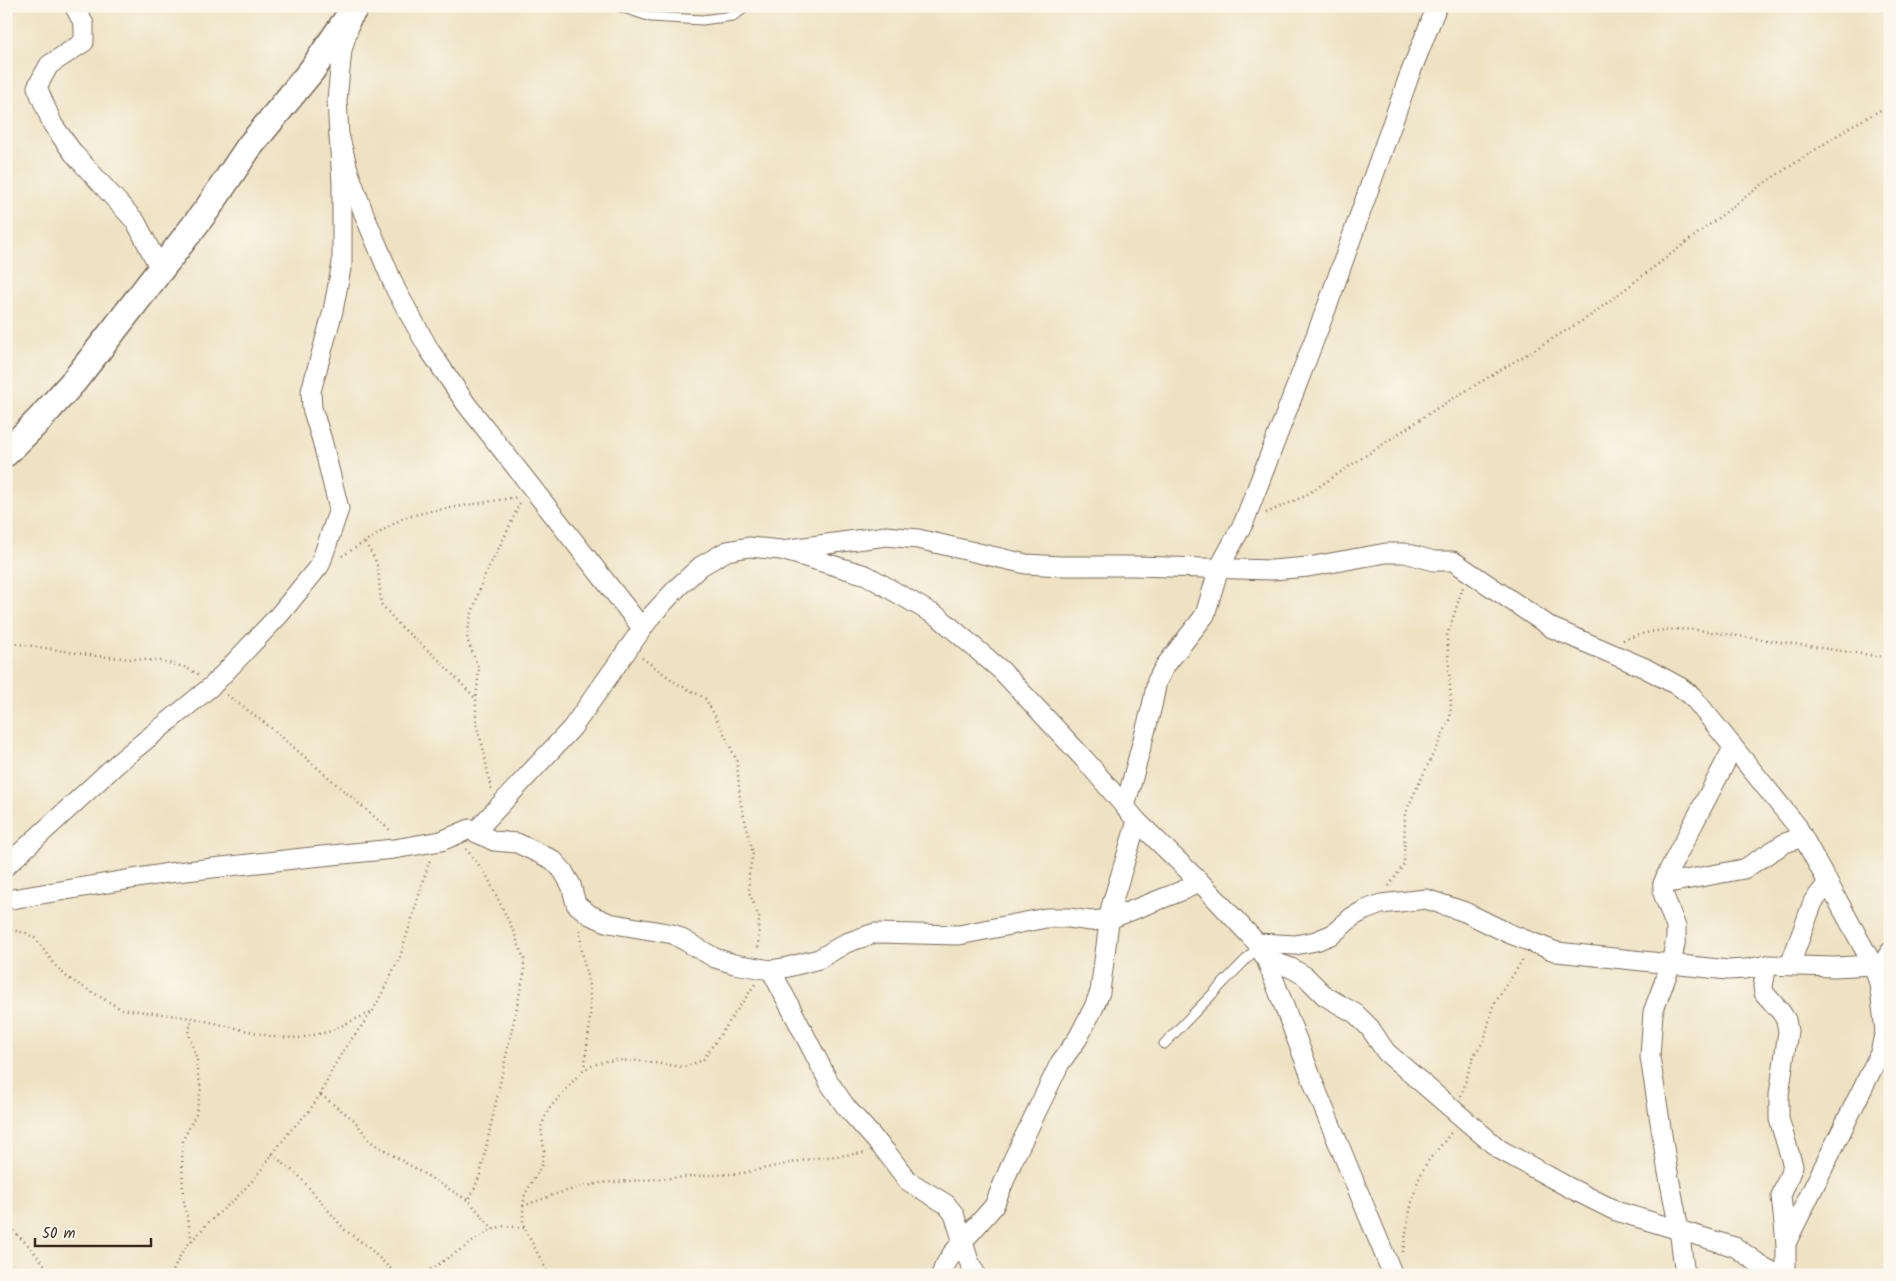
<svg xmlns="http://www.w3.org/2000/svg" width="1896" height="1281" font-family="Kalam,sans-serif">
	<style>
		.lines { fill: none; stroke-linecap: round; stroke-linejoin: round }
		.lane-casing { stroke: #7a6a58; stroke-width: 11 }
		.street-casing { stroke: #7a6a58; stroke-width: 21 }
		.secondary-casing { stroke: #7a6a58; stroke-width: 29 }
		.path { stroke: #7a6a58; stroke-width: 2.5; stroke-dasharray: 1 4; stroke-linecap: butt }
		.lane { stroke: #fff; stroke-width: 9 }
		.street { stroke: #fff; stroke-width: 19 }
		.secondary { stroke: #fff; stroke-width: 26 }
	</style>
	<rect width="100%" height="100%" fill="#fbf7ec"/>
	<filter id="ink" filterUnits="userSpaceOnUse"><feTurbulence type="fractalNoise" baseFrequency=".02" numOctaves="2"/><feDisplacementMap in="SourceGraphic" scale="10" xChannelSelector="R" yChannelSelector="G"/><feConvolveMatrix kernelMatrix="1 2 1 2 8 2 1 2 1" color-interpolation-filters="sRGB"/></filter>
	<filter id="wash" filterUnits="userSpaceOnUse"><feTurbulence type="fractalNoise" baseFrequency=".0096" numOctaves="4" result="noise"/><feDisplacementMap in="SourceGraphic" scale="20" xChannelSelector="R" yChannelSelector="G"/><feGaussianBlur stdDeviation="1.12" result="paint"/><feColorMatrix in="noise" values="0 0 0 0 0 0 0 0 0 0 0 0 0 0 0 0 0 1.4 0 .05"/><feComposite in="paint" operator="in"/></filter>
	<g filter="url(#wash)">
		<rect width="100%" height="100%" fill="#eee2c3"/>
	</g>
	<g filter="url(#ink)">
		<g class="lines">
			<defs>
				<g id="lane">
					<path d="M618 6 651 17 702 20 733 16 748 6"/>
					<path d="M1164 1044 1259 946"/>
				</g>
				<g id="street">
					<path d="M74 6 84 24V42L49 65 37 87 53 125 74 154 136 222 160 269"/>
					<path d="M349 26 342 50 337 100 339 135 349 173 364 214 396 290 430 351 467 405 642 628"/>
					<path d="M790 549 886 536 918 539 1026 564 1061 566H1135L1272 570 1308 567 1386 553H1405L1434 561H1453L1552 628 1645 668 1680 687 1692 696 1797 826 1873 965 1879 983 1885 1030 1880 1053 1786 1243"/>
					<path d="M1125 807 1152 706 1157 681 1165 666 1205 615 1219 568 1244 522 1328 304 1408 79 1437 6"/>
					<path d="M475 832 494 841 517 843 553 860 563 871 571 885 576 904 590 915 609 923 673 934 715 958 734 964 771 970 784 968 819 959 846 943 875 933 959 935 1046 918H1069L1091 921 1110 919 1184 890 1199 881"/>
					<path d="M6 866 119 762 213 685 280 614 320 565 339 509 322 440 312 408 311 391 333 311 342 263V183L339 135"/>
					<path d="M1663 884 1744 869 1785 843 1803 837"/>
					<path d="M6 900 168 873 312 857 394 849 441 841 470 829 475 832 572 728 652 615 679 586 701 566 727 551 749 547 781 550 866 575 940 618 1002 671 1086 761 1137 821 1202 884 1257 943 1266 959 1317 1092 1393 1275"/>
					<path d="M1257 943 1295 945 1316 941 1333 934 1352 917 1365 910 1381 904 1426 899 1465 912 1508 933 1557 952 1728 970 1746 969 1767 965 1834 967 1873 965"/>
					<path d="M1266 959 1291 968 1305 976 1325 996 1356 1014 1370 1028 1386 1052 1499 1149 1570 1188 1616 1211 1735 1247 1765 1268 1779 1275"/>
					<path d="M1767 965 1763 986 1764 993 1781 1012 1786 1020 1788 1031 1779 1095V1119L1793 1166 1781 1196 1786 1243V1275"/>
					<path d="M1790 965 1813 902 1828 883"/>
					<path d="M771 970 830 1084 846 1107 887 1153 908 1181 946 1204 954 1214 969 1261 976 1275"/>
					<path d="M1876 974 1890 952"/>
					<path d="M941 1275 944 1267 952 1254 994 1206 1012 1162 1060 1063 1078 1038 1094 1007 1100 992 1111 907 1137 821"/>
					<path d="M1685 1275 1679 1229 1667 1167 1650 1057 1653 1012 1671 964 1676 939V927L1663 893V884L1667 874 1733 748"/>
				</g>
				<path id="secondary" d="M6 453 39 420 74 381 107 339 208 208 249 147 312 70 356 6"/>
			</defs>
			<use href="#lane" class="lane-casing"/>
			<use href="#street" class="street-casing"/>
			<use href="#secondary" class="secondary-casing"/>
			<g class="path">
				<path d="M1266 513 1303 497 1439 407 1590 316 1760 186 1853 125 1890 105"/>
				<path d="M365 543 374 557 378 568 381 604 401 627 437 658 476 699"/>
				<path d="M342 556 403 518 431 511 518 497"/>
				<path d="M1623 640C1651 630 1668 628 1698 630L1890 658"/>
				<path d="M6 642 96 656 160 661 184 667 198 674"/>
				<path d="M642 658 678 684 705 698 720 725 737 761 740 800 753 853 749 874V892L759 917 758 950"/>
				<path d="M227 695 270 727 392 832"/>
				<path d="M491 789 483 747 476 724V699L479 669 467 639 470 619 484 577 507 532 521 500"/>
				<path d="M466 849 486 874 513 930 524 959V974L480 1175 469 1201"/>
				<path d="M1389 886 1404 864 1405 814 1412 798 1450 719 1451 703 1447 636 1463 587"/>
				<path d="M6 929 26 933 36 939 54 964 68 978 121 1009 193 1018 274 1037 299 1038 328 1032 371 1012"/>
				<path d="M580 930C580 949 586 968 589 987 593 1014 587 1043 584 1069"/>
				<path d="M321 1095 354 1120 371 1142 469 1201 493 1229"/>
				<path d="M1461 1096 1474 1055 1484 1041 1493 1006 1522 961 1523 956"/>
				<path d="M272 1154 299 1176 345 1230 367 1246 397 1275"/>
				<path d="M523 1206 562 1192 600 1183 743 1173 815 1158 866 1153"/>
				<path d="M6 1224 28 1245 53 1275"/>
				<path d="M192 1241 183 1197 182 1150 183 1140 196 1114 201 1088 197 1070V1059L190 1039 189 1030 193 1018"/>
				<path d="M1403 1252C1407 1227 1412 1189 1424 1168 1431 1154 1445 1144 1452 1130"/>
				<path d="M171 1275 183 1250 210 1221 235 1199 254 1179 290 1131 309 1111 320 1095 332 1070 344 1049 373 1011 400 957 430 859"/>
				<path d="M422 1275 489 1231 502 1226 525 1228"/>
				<path d="M549 1275 528 1235 523 1223V1206L525 1194 542 1165 544 1150 541 1127 548 1110 584 1069 602 1062 615 1060 640 1061 684 1067 703 1060 755 984"/>
			</g>
			<use href="#lane" class="lane"/>
			<use href="#street" class="street"/>
			<use href="#secondary" class="secondary"/>
		</g>
	</g>
	<rect width="1896" height="1281" fill="none" stroke="#fbf7ec" stroke-width="25"/>
	<path d="M35 1238v8h116v-8" fill="none" stroke="#3b2a1e" stroke-width="2.5"/>
	<text x="42" y="1238" font-size="15" fill="#3b2a1e" stroke="#fbf7ec" stroke-width="4" paint-order="stroke">50 m</text>
</svg>
